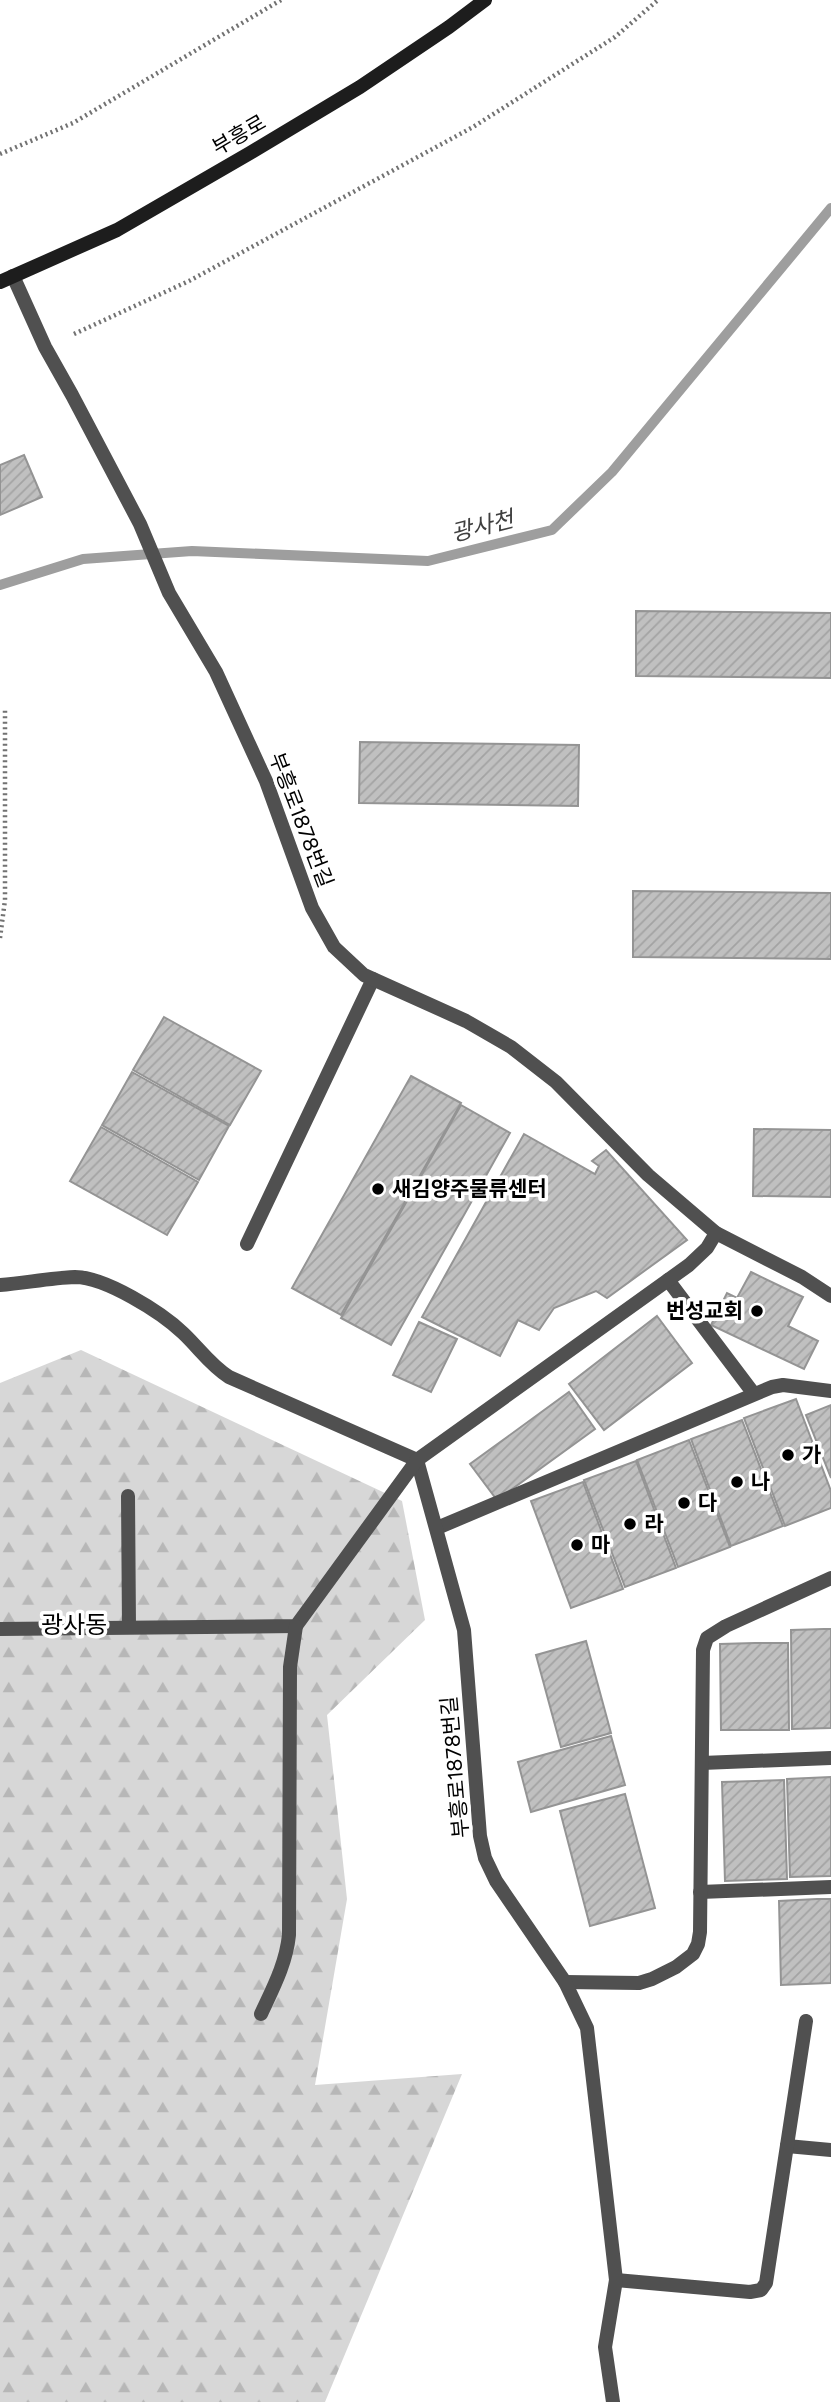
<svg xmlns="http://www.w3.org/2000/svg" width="831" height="2402" font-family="Figtree,'Noto Sans KR',sans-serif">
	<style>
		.forest { fill: url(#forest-firs) }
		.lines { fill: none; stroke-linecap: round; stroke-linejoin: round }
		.stream { stroke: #9e9e9e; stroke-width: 10 }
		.building { fill: url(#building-hatch); stroke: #949494; stroke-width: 2 }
		.path { stroke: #727272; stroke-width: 4.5; stroke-dasharray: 2 3.5; stroke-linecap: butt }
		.lane { stroke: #505050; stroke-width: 14 }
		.street { stroke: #505050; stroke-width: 14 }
		.secondary { stroke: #1d1d1d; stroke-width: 14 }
		.poi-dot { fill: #000; stroke: #fff; stroke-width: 2.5 }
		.labels { text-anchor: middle; stroke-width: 7; stroke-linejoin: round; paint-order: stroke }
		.street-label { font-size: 21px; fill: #000; stroke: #fff }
		.poi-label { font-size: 21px; font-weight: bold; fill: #000; stroke: #fff; text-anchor: start }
		.water-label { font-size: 23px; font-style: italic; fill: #3f3f3f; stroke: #fff }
		.quarter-label { font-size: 24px; fill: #000; stroke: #fff }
	</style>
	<defs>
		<pattern id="forest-firs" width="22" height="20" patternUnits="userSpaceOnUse" patternTransform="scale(1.75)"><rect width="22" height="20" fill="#d7d7d7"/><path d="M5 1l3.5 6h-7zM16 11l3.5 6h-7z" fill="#b7b7b7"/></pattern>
		<pattern id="building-hatch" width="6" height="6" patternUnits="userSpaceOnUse" patternTransform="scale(1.75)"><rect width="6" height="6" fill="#c0c0c0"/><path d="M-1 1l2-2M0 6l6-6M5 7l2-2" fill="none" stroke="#a3a3a3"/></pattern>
	</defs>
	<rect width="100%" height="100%" fill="#fff"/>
	<path class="forest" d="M81 1350 402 1501 425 1620 327 1715 347 1899 315 2085 462 2074 325 2402H0V1383Z"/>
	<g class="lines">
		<path class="stream" d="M0 585 83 559 192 551 428 561 552 530 612 472 831 208"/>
	</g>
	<g class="building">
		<path d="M24 455 42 497 0 515V465Z"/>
		<path d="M636 611 831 613V678L636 676Z"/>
		<path d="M360 742 579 745 578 806 359 803Z"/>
		<path d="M633 891 831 893V959L633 957Z"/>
		<path d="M164 1017 261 1071 230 1125 133 1070Z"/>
		<path d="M132 1072 229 1126 199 1180 102 1125Z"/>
		<path d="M411 1076 461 1103 341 1315 292 1288Z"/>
		<path d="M461 1105 510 1133 391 1345 341 1318Z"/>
		<path d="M101 1127 198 1182 167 1235 70 1181Z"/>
		<path d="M754 1129 831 1130V1197L753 1196Z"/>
		<path d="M524 1134 595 1174 599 1166 592 1161 606 1150 687 1240 607 1298 596 1291 554 1308 539 1330 518 1320 500 1356 422 1317Z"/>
		<path d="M751 1272 803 1297 788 1326 818 1341 804 1369 711 1325 727 1293 737 1298Z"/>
		<path d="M657 1316 692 1363 604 1430 569 1384Z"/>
		<path d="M419 1322 457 1339 431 1392 393 1375Z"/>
		<path d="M569 1392 595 1429 497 1500 470 1464Z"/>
		<path d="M796 1399 831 1491V1508L785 1526 744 1418Z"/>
		<path d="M831 1405V1478L806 1415Z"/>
		<path d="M742 1420 783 1526 731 1546 691 1439Z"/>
		<path d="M689 1440 730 1547 678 1567 637 1460Z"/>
		<path d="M636 1461 676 1568 625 1587 584 1480Z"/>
		<path d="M583 1482 623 1589 571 1608 531 1501Z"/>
		<path d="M824 1629H831V1728L792 1729 791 1630Z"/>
		<path d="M586 1641 611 1733 561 1747 536 1655Z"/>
		<path d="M755 1643H788L789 1730H721L720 1644Z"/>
		<path d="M611 1736 625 1785 531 1812 518 1762Z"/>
		<path d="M831 1777V1876L790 1877 787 1779Z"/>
		<path d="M784 1780 787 1879 725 1881 722 1782Z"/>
		<path d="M625 1794 655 1908 590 1926 560 1811Z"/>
		<path d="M817 1899H831V1983L781 1985 779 1901Z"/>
	</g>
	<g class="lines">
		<g class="path">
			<path d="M0 154 73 123 281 0"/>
			<path d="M74 334 189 281 473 127 615 37 658 0"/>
			<path d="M0 938 5 900V708"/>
		</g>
		<g class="lane">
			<path d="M247 1244 373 979"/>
			<path d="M668 1280 754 1394"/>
			<path d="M0 1285C25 1283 50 1278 75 1277 105 1277 161 1312 183 1333 199 1348 210 1365 229 1377L417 1460"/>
			<path d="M128 1496 129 1627"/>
			<path d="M437 1528 772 1387 783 1385 831 1391"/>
			<path d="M702 1763 831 1758"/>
			<path d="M700 1892 831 1887"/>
			<path d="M565 1982 639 1983 652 1979 676 1967 693 1954 698 1944 700 1932 703 1650 707 1638 726 1626 831 1578"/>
			<path d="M787 2146 831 2150"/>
			<path d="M616 2280 750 2292 761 2290 766 2283 806 2021"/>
		</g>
		<g class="street">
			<path d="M13 276 45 347 72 395 140 524 169 593 216 672 266 781 312 908 334 947 364 975 466 1021 511 1047 556 1082 648 1175 716 1233 802 1277 831 1296"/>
			<path d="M417 1460 464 1630 480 1836 485 1858 496 1881 565 1982 587 2028 616 2280 605 2347 613 2402"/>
			<path d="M0 1629 296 1626 417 1460 689 1265 707 1248 716 1233"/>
			<path d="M261 2014C273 1988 286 1964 289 1935L290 1667 296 1626"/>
		</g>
		<path class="secondary" d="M0 282 117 230 250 153 360 87 449 27 485 0"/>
	</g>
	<g class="poi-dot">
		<circle cx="378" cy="1189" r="7"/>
		<circle cx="757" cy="1311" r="7"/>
		<circle cx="788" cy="1455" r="7"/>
		<circle cx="737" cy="1482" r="7"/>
		<circle cx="684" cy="1503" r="7"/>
		<circle cx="630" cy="1524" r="7"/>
		<circle cx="577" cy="1545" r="7"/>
	</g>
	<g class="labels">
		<g class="street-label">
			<text transform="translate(239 135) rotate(-30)" y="7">부흥로</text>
			<text transform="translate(301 820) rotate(69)" y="7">부흥로1878번길</text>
			<text transform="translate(455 1767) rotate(-95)" y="7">부흥로1878번길</text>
		</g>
		<g class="poi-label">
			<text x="392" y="1196">새김양주물류센터</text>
			<text x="743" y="1318" text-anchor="end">번성교회</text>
			<text x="802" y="1462">가</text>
			<text x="751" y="1489">나</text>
			<text x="698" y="1510">다</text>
			<text x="644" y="1531">라</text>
			<text x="591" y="1552">마</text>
		</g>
		<g class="water-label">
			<text transform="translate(482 526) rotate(-14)" y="8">광사천</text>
		</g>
		<g class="quarter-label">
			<text x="74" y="1633">광사동</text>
		</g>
	</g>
</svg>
